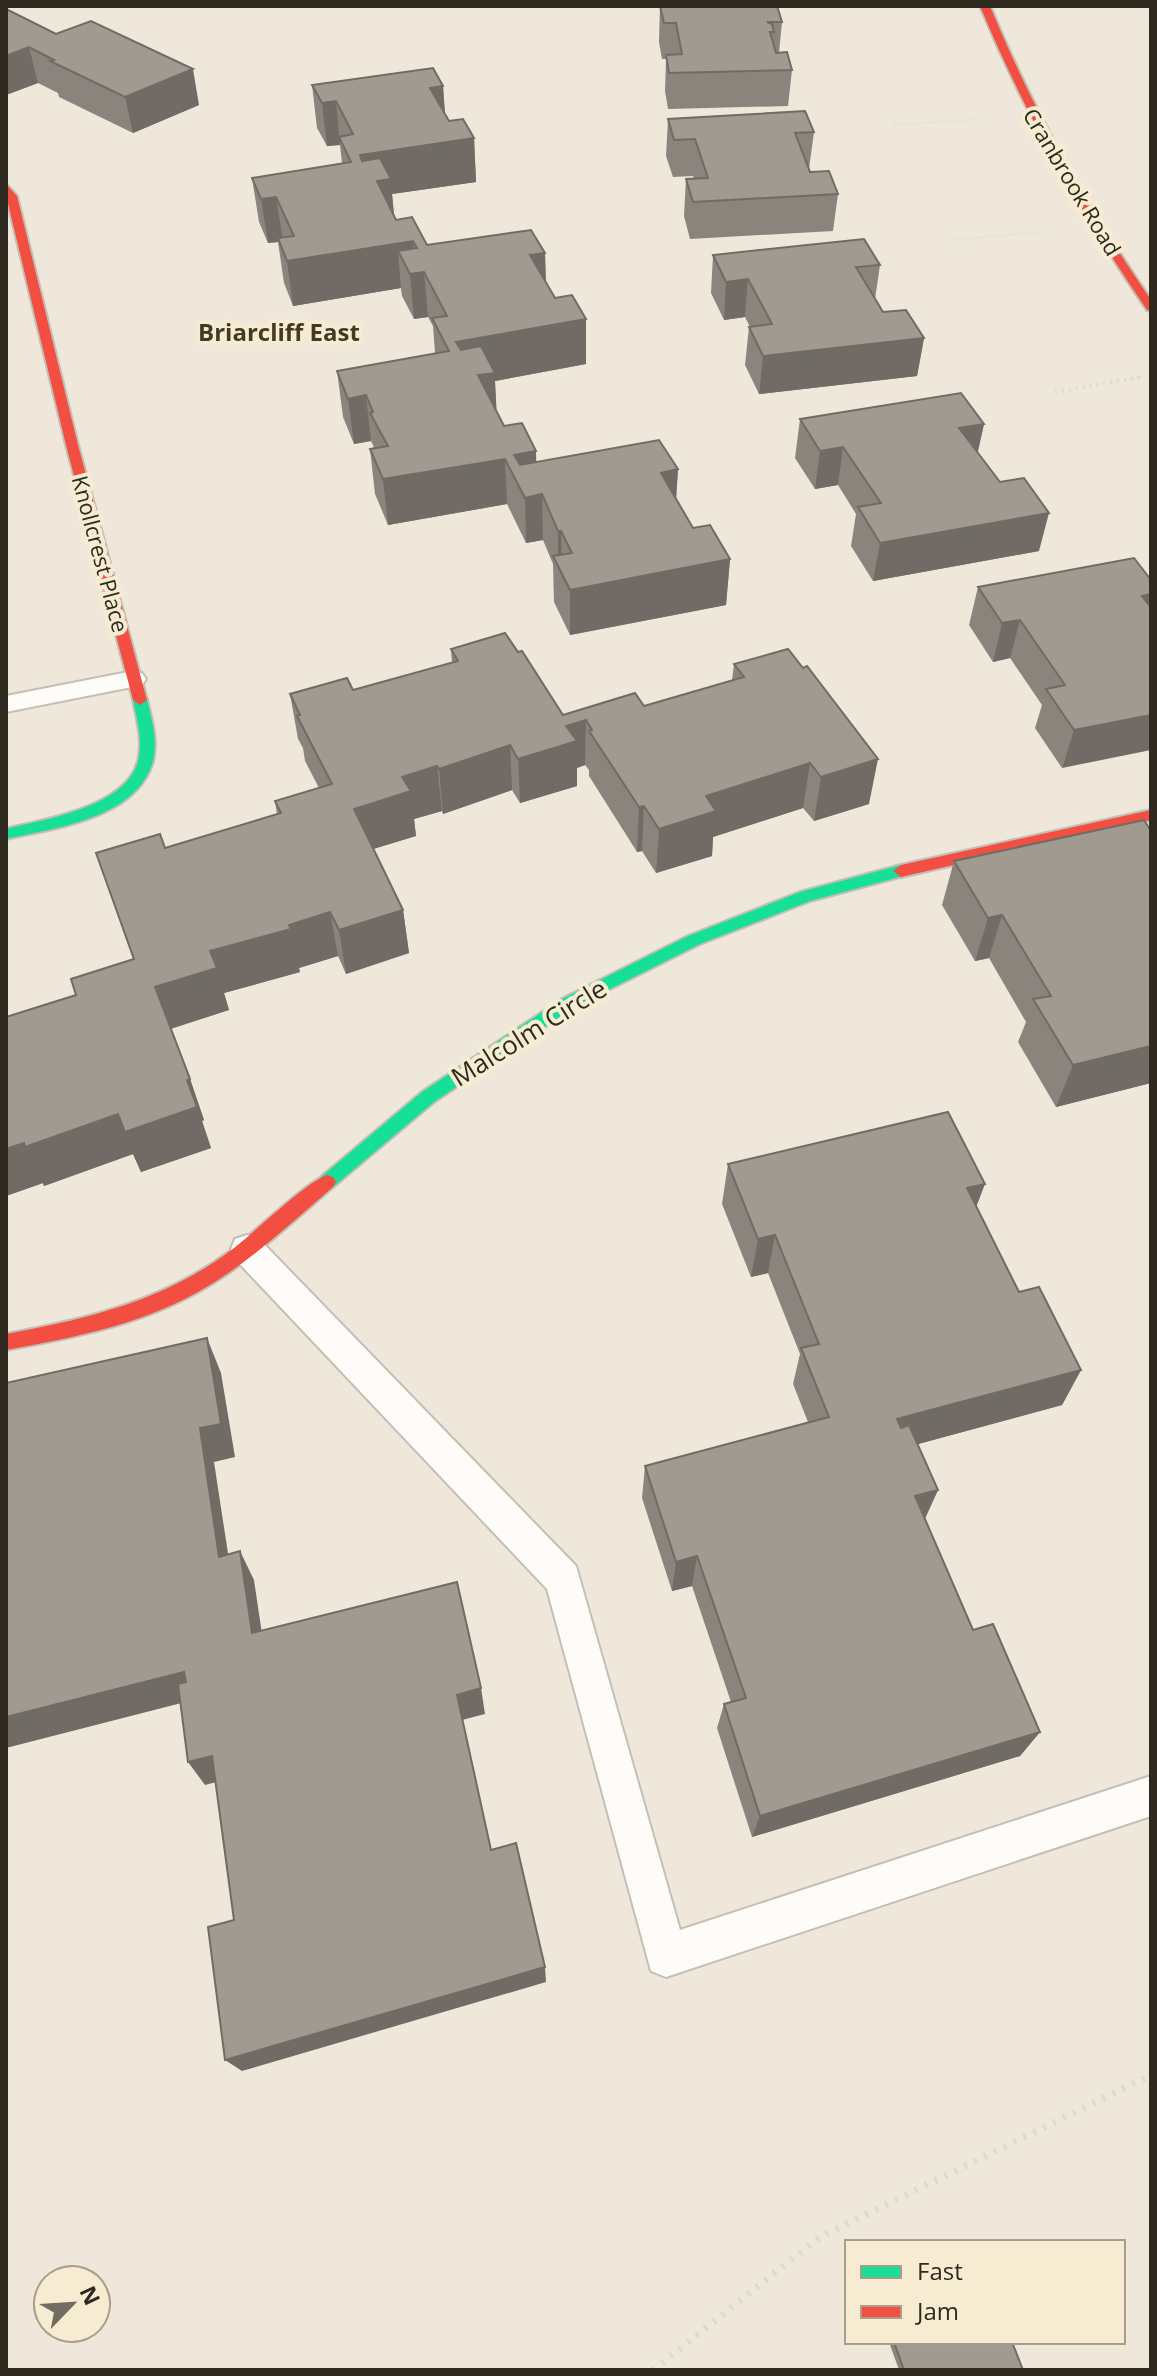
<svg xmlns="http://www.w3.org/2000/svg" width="1157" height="2376" font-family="'Open Sans',sans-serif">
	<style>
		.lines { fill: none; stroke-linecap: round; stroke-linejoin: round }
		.lane-casing { stroke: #c4bfb4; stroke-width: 4 }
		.fast-casing { stroke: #c4bfb4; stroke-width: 4 }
		.jam-casing { stroke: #c4bfb4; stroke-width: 4 }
		.path-far2 { stroke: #dcdad7; stroke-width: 3; stroke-dasharray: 1 3; stroke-linecap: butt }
		.path-far1 { stroke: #dcdad7; stroke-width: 4; stroke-dasharray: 2 5; stroke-linecap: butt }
		.path { stroke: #dcdad7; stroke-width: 7; stroke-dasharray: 3 8; stroke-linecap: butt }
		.lane { fill: #fdfcf9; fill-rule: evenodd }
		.fast { fill: #16e098; fill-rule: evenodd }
		.jam { fill: #f24e42; fill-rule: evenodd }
		.wall { fill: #8a847c }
		.shaded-wall { fill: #706c65 }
		.building { fill: #a09a90; stroke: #706c65; stroke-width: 2 }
		.labels { text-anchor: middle; stroke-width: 8; stroke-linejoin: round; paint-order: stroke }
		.far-street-label { font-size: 22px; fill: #2e2a20; stroke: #f7ecd2 }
		.far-neighbourhood-label { font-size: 24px; font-weight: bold; fill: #433a25; stroke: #f7ecd2 }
		.street-label { font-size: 26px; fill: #2e2a20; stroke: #f7ecd2 }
	</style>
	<rect width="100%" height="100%" fill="#efe8da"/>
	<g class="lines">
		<defs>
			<g id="lane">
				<path d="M133 671 142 673 146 679 142 685 6 712V696Z"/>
				<path d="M247 1235 259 1239 576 1566 680 1930 1151 1776V1816L666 1977 651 1971 547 1589 235 1259 231 1249 235 1239Z"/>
			</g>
			<g id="fast">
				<path d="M140 695 147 700C152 720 158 741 153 761 137 819 54 828 6 839V829C46 819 126 807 138 761 143 740 137 720 133 700Z"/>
				<path d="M901 865 907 867 909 871 907 875 810 901 700 944 574 1007 434 1102 333 1187H321L318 1182 321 1177 422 1092 562 999 688 936 800 892Z"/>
			</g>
			<g id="jam">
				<path d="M980 6H990C1033 110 1087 207 1151 300V311L1147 310C1081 214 1025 114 980 6Z"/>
				<path d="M6 184 17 196 78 445 147 700 140 705 133 700 66 445 6 195Z"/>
				<path d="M1151 810V820L901 877 893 871 901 865Z"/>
				<path d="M327 1175 333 1177 336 1182 333 1187C290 1224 248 1264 198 1292 139 1325 72 1338 6 1350V1334C87 1319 163 1301 230 1251 253 1234 306 1182 327 1175Z"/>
			</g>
		</defs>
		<use href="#lane" class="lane-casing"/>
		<use href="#fast" class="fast-casing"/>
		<use href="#jam" class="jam-casing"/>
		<g class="path-far2">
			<path d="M894 125 980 119"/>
			<path d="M953 240 1041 232"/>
			<path d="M1129 379 1145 376"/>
		</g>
		<path class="path-far1" d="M1055 392 1141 377"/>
		<path class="path" d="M653 2370 820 2237 1151 2075"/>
		<use href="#lane" class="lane"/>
		<use href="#fast" class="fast"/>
		<use href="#jam" class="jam"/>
	</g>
	<g class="wall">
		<path d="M660 6 782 22 779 53 792 70 788 106 668 109 665 91 666 59H662L659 42Z"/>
		<path d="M6 9 199 105 133 133 59 97 58 93 38 83 6 95Z"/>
		<path d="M312 85 443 86 445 114 449 121 474 138 476 182 392 194 394 216 396 220 427 245 545 253 546 281 586 364 495 381 496 411 504 426 536 462 678 469 676 499 693 528 730 559 726 605 570 635 554 602 553 564 543 540 526 543 507 504 388 525 375 494 370 449 374 447 371 441 354 444 343 417 337 371 435 353 433 326 428 317 414 319 402 296 401 288 293 306 284 283 278 242 268 243 259 222 252 178 342 163 340 145 327 146 317 128Z"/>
		<path d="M668 119 814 132 809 169 810 172 838 194 833 231 690 239 684 216 686 179H694L693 176 673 177 666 156Z"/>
		<path d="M713 255 880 265 875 299 883 312 924 338 917 376 759 394 745 365 749 327H750L745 317 724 320 711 293Z"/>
		<path d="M800 419 984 424 978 452 1039 551 873 581 851 546 856 514 838 485 815 489 795 458Z"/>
		<path d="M1134 558 1062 768 1035 728 1042 705 1010 658 993 662 969 625 978 587Z"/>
		<path d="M451 649 563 715 644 706 732 680 734 664 869 804 814 821 803 808 713 837 712 856 656 873 642 851 637 852 589 776V770L585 765 577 768V786L520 803 512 790 443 814 442 811 414 819 416 836 373 849 403 910 409 953 346 974 338 956 299 968 300 972 224 993 229 1010 171 1029 190 1079 204 1120 202 1121 211 1148 141 1172 133 1154 44 1186 43 1183 6 1196V1017L76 995 133 959 96 853 165 848 277 814 275 801 319 788 305 761 303 748 298 739 290 694 353 690 452 663Z"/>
		<path d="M954 861 1151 1083 1056 1107 1018 1042 1026 1022 989 958 975 961 942 905Z"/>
		<path d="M728 1164 976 1207 1019 1292 1081 1370 1062 1405 918 1444 938 1490 925 1519 973 1630 1040 1732 1020 1756 752 1837 717 1728 724 1704 731 1702 692 1586 672 1591 642 1498 645 1466 808 1422 793 1384 800 1354 768 1273 751 1277 722 1204Z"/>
		<path d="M889 2342H1012L1023 2370H899Z"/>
	</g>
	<g class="shaded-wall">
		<path d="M29 47 38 83 6 95V56Z"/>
		<path d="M193 69 199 105 133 133 125 97Z"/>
		<path d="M443 86 446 129 430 88Z"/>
		<path d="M336 101 340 145 327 146 322 103Z"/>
		<path d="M474 138 476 182 392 194 395 224 360 155Z"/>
		<path d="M276 197 283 241 278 238V242L268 243 261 199Z"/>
		<path d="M413 241 416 273 424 272 428 317 414 319 410 274 398 251 401 288 293 306 287 261Z"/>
		<path d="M545 253 546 298 530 255Z"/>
		<path d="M748 279 745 317 724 320 726 282Z"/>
		<path d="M586 319V364L495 381 497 418 456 342Z"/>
		<path d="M924 338 917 376 759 394 763 356Z"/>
		<path d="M366 395 371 441 354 444 348 399Z"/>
		<path d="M984 424 975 462 959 428Z"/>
		<path d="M843 447 838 485 815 489 820 451Z"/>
		<path d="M536 451 537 495 542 494 543 540 526 543 525 498 514 455Z"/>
		<path d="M505 459 507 504 388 525 383 479Z"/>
		<path d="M678 469 675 515 661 473Z"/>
		<path d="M1049 513 1039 551 873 581 880 543Z"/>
		<path d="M558 531H561L562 574 558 567Z"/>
		<path d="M730 559 726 605 570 635V590Z"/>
		<path d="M1151 594V621L1142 596Z"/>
		<path d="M1020 620 1010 658 993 662 1002 623Z"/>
		<path d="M1151 715V750L1062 768 1074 730Z"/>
		<path d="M586 720 585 765 577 768V786L520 803 518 759 566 726Z"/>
		<path d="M510 745 512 790 443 814 439 769Z"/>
		<path d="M878 759 869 804 814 821 821 777Z"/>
		<path d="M810 763 803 808 713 837 712 856 656 873 659 829 706 796Z"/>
		<path d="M437 766 442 811 414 819 416 836 360 853 354 809 402 777Z"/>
		<path d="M644 806 642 851 637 852 639 807Z"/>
		<path d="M403 910 409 953 346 974 339 930Z"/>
		<path d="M330 912 338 956 299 968 300 972 224 993 229 1010 169 1029 155 987 210 951Z"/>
		<path d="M1002 915 989 958 975 961 988 918Z"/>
		<path d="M1151 1046V1083L1056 1107 1073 1065Z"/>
		<path d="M190 1079 204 1120 202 1121 211 1148 141 1172 133 1154 44 1186 43 1183 6 1196V1149Z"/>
		<path d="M985 1184 970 1223 967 1188Z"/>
		<path d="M775 1235 768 1273 751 1277 758 1239Z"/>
		<path d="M207 1338 221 1373 235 1457 214 1462 233 1586 219 1557 200 1428Z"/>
		<path d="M1081 1370 1062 1405 885 1453 897 1419Z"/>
		<path d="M938 1490 923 1522 915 1496Z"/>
		<path d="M240 1551 254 1580 266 1661 252 1633Z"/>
		<path d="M697 1556 692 1586 672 1591 676 1562Z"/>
		<path d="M184 1672 201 1698 6 1748V1717Z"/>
		<path d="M481 1688 485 1714 462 1720 457 1695Z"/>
		<path d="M1040 1732 1020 1756 752 1837 760 1816Z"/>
		<path d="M212 1756 228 1779 205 1785 188 1762Z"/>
		<path d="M545 1967 546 1982 242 2071 225 2060Z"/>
	</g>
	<g class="building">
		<path d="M660 6H777L782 22H767L772 24 774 32H770L776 53 787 52 792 70 669 73 666 55 682 54 676 23H664Z"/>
		<path d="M6 9 56 34 91 21 193 69 125 97 50 61 54 60 29 47 6 56Z"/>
		<path d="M433 68 443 86 430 88 449 121 463 119 474 138 360 155 362 161 380 158 391 179 377 181 396 220 412 217 427 245 531 230 545 253 530 255 555 298 572 295 586 319 456 342 461 350 481 346 495 373 478 375 504 426 522 423 536 451 514 455 520 465 659 440 678 469 661 473 693 528 710 525 730 559 570 590 553 556 572 553 561 531H558L542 494 525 498 505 459 383 479 370 449 388 446 370 413 373 412 366 395 348 399 337 371 449 351 432 318 447 316 424 272 410 274 398 251 417 248 413 241 287 261 278 238 294 236 276 197 261 199 252 178 351 162 339 137 353 134 336 101 322 103 312 85Z"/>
		<path d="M805 111 814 132 795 133 810 172 829 171 838 194 693 202 686 179 708 178 695 139 674 140 668 119Z"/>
		<path d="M864 239 880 265 856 267 883 312 906 310 924 338 763 356 749 327 772 324 748 279 726 282 713 255Z"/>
		<path d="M961 393 984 424 959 428 1000 482 1024 478 1049 513 880 543 858 507 881 503 843 447 820 451 800 419Z"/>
		<path d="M1134 558 1151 580V594L1142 596 1151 607V715L1074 730 1046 689 1065 685 1020 620 1002 623 978 587Z"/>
		<path d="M505 633 518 652 522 651 563 715 635 693 644 706 744 677 734 664 788 649 803 668 807 666 878 759 821 777 810 763 706 796 716 811 659 829 644 806 639 807 589 731 592 730 586 720 566 726 577 741 518 759 510 745 439 769 437 766 402 777 411 791 354 809 403 910 339 930 330 912 289 925 291 929 210 951 217 968 155 987 190 1079 187 1080 197 1107 125 1132 118 1114 25 1147 24 1143 6 1149V1017L76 995 71 979 134 959 96 853 160 834 165 848 281 813 275 801 332 784 297 716 300 715 290 694 347 678 353 690 458 661 451 649Z"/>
		<path d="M1144 820 1151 831V1046L1073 1065 1033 999 1051 996 1002 915 988 918 954 861Z"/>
		<path d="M948 1112 985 1184 967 1188 1019 1292 1039 1287 1081 1370 897 1419 901 1428 909 1425 938 1490 915 1496 973 1630 993 1624 1040 1732 760 1816 724 1704 746 1698 697 1556 676 1562 645 1466 829 1417 801 1348 819 1344 775 1235 758 1239 728 1164Z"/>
		<path d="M207 1338 221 1424 200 1428 219 1557 240 1551 252 1633 457 1582 481 1688 457 1695 491 1850 516 1843 545 1967 225 2060 208 1927 234 1920 212 1756 188 1762 178 1684 186 1682 184 1672 6 1717V1383Z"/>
		<path d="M894 2342H1012L1023 2370H904Z"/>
	</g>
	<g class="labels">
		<g class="far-street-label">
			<text transform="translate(1072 182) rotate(59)" y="8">Cranbrook Road</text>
			<text transform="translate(100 554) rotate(75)" y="8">Knollcrest Place</text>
		</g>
		<g class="far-neighbourhood-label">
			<text x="279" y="341">Briarcliff East</text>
		</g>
		<g class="street-label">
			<text transform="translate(529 1033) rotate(-32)" y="9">Malcolm Circle</text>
		</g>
	</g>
	<rect width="1157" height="2376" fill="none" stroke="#2e2a20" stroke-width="16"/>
	<rect x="845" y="2240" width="280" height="104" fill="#f7ecd2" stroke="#a79e8b" stroke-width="2"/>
	<rect x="861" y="2266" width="40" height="12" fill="#16e098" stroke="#a79e8b" stroke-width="2"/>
	<text x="917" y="2280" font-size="24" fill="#2e2a20">Fast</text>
	<rect x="861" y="2306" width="40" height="12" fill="#f24e42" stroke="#a79e8b" stroke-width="2"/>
	<text x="917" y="2320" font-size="24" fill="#2e2a20">Jam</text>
	<g transform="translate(72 2304) rotate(65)"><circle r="38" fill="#f7ecd2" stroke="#a79e8b" stroke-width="2"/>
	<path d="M0-6L14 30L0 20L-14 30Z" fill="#726c61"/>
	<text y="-12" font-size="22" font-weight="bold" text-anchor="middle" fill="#2e2a20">N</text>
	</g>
</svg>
